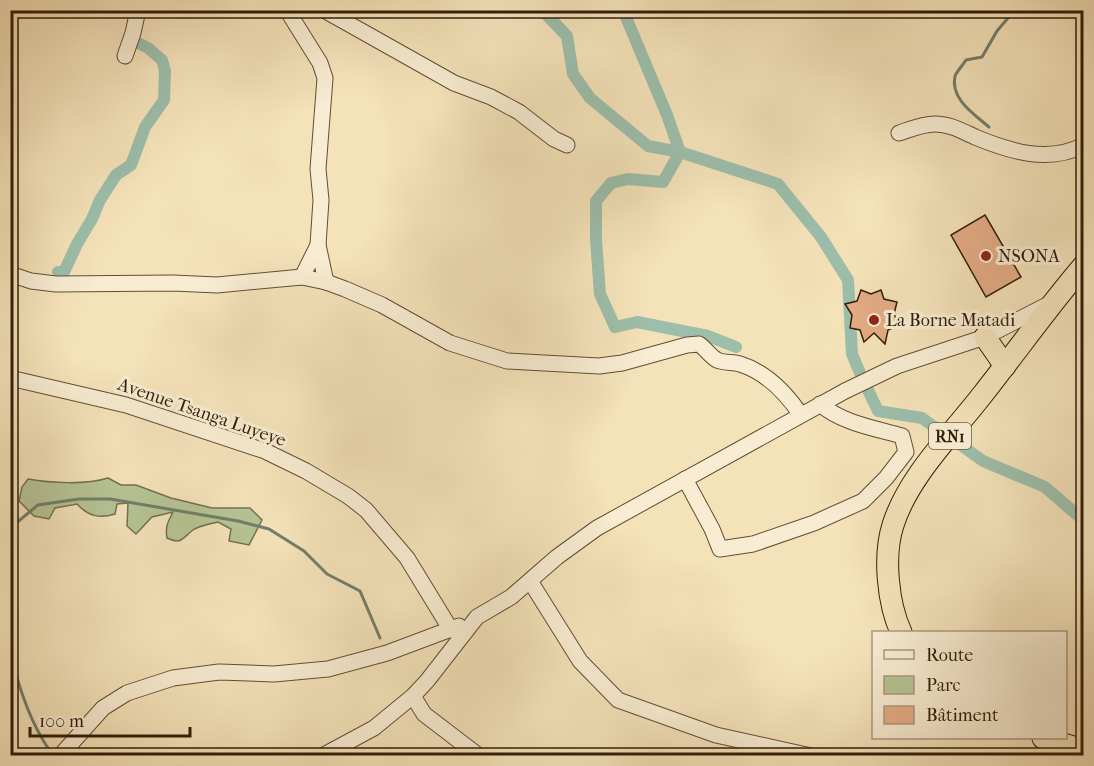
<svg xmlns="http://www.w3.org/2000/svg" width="1094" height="766" font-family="'IM FELL French Canon',serif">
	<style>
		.green { fill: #b6c494; stroke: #74704e; stroke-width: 1.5 }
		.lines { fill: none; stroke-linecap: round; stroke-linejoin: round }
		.stream { stroke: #727e6a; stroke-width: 3 }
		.canal { stroke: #9cbeab; stroke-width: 12 }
		.building { fill: #e4ab84; stroke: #321d08; stroke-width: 1.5 }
		.minor-casing { stroke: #624e34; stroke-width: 17 }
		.highway-casing { stroke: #321d08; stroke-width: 23 }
		.minor { stroke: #f8ecd2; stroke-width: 15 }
		.highway { stroke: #f4e2b9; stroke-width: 21 }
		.poi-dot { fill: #8f2418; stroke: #f8ecd2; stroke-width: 2 }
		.labels { text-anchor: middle; stroke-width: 6; stroke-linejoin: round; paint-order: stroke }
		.shield { fill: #f8ecd2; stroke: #6d5b45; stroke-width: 1.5 }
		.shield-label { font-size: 16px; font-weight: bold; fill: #321d08 }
		.poi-label { font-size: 18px; fill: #321d08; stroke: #f8ecd2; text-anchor: start }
		.street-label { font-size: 18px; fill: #321d08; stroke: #f8ecd2 }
	</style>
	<rect width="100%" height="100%" fill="#f4e2b9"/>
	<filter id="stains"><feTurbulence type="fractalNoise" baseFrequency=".00333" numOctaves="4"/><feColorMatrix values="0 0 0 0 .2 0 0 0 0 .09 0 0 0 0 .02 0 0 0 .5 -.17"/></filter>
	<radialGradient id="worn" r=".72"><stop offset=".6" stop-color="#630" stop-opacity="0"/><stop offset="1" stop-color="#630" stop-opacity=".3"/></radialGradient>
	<path class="green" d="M108 478 121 485H136L171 498 212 508H250L262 520 249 545 229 541 231 529 218 522C210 524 199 526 193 530 182 538 182 545 167 538 165 526 168 522 173 512L152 517 136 534 127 526 128 503 117 504 115 514C99 519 88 516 77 504L55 508 49 519 34 516 19 501 22 487 28 479C50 483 86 485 108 478Z"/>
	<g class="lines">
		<g class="stream">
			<path d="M989 127C974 114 950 99 955 76 957 71 963 65 966 60L982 57 997 31 1008 18 1007 10"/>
			<path d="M10 520 15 524 38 505 79 499H110L238 521 269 529 304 551 327 574 360 591 380 638"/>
			<path d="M10 535 15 524"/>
			<path d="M10 650C18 686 29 721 50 751"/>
		</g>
		<g class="canal">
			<path d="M542 10 567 36 573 74 590 98 648 146 680 152 778 184 821 237 848 280 852 354 860 373"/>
			<path d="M623 10 667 115 680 152 663 182 628 179 611 183 596 201V240L600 294 615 327 637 322 708 336 736 347"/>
			<path d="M58 272H64L77 244 92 219 100 200 116 175 131 165 145 127 164 100 165 71 162 60 148 48 138 43"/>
			<path d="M868 390 878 411 922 418 940 431"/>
			<path d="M958 443 983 461 1045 487 1084 521"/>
		</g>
	</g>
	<g class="building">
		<path d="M985 215 1021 277 986 297 951 235Z"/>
		<path d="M861 290 871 294 881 290 884 299 897 302 894 314 899 325 888 330 885 344 874 333 864 342 860 330 850 328 852 315 845 304 857 301Z"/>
	</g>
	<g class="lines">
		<defs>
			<g id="minor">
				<path d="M287 10 320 63 325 78 318 169 321 200 318 245 326 282"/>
				<path d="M324 10 454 83 491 97 519 112 554 139 567 145"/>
				<path d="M125 56 133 33 138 10"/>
				<path d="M899 133C911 129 923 124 935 124 950 124 962 131 975 137 1009 151 1048 164 1084 145"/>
				<path d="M10 274 31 281 56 284 173 283 217 285 302 277 326 282 345 289 382 305 450 343 507 361 599 366 622 363 687 345 699 344C706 349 710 356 717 360 723 363 733 362 740 364 766 372 786 393 801 415"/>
				<path d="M302 277 318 245"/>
				<path d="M10 378 126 405 265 451 306 471 348 496 366 510 407 558 451 630"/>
				<path d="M685 479 712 529 720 549 753 544 814 523 863 501 886 478 906 452 902 436C874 428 842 423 820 404"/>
				<path d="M530 581 580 661 618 700 716 735 811 756"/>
				<path d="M413 696 424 714 479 756"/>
				<path d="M60 756 103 708 127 693 173 678 219 672 274 674 328 669 387 653 459 626"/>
				<path d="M322 756 374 728 413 696 427 681 477 617 511 597 557 557 597 528 845 391 897 366 985 337 1049 304"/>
			</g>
			<g id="highway">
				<path d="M985 337 1005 366"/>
				<path d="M901 632C888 604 883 556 893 525 908 477 952 434 983 394 1017 351 1048 307 1084 265"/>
				<path d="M1043 738 1084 750"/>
			</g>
		</defs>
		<use href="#minor" class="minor-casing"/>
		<use href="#highway" class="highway-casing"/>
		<use href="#minor" class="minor"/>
		<use href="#highway" class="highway"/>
	</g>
	<g class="poi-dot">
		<circle cx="986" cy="256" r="6"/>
		<circle cx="874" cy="320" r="6"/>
	</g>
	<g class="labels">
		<rect class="shield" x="929" y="423" width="42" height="26" rx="4.5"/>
		<g class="shield-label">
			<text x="950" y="442">RN1</text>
		</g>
		<g class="poi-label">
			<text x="998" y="262">NSONA</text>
			<text x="886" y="326">La Borne Matadi</text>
		</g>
		<g class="street-label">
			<text transform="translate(202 412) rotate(19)" y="6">Avenue Tsanga Luyeye</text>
		</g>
	</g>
	<rect width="1094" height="766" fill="none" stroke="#f4e2b9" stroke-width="36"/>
	<rect x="12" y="12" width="1070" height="742" fill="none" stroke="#321d08" stroke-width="3"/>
	<rect x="18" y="18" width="1058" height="730" fill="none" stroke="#321d08" stroke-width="1.5"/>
	<rect x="872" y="631" width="195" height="108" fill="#f8ecd2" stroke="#a99981" stroke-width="1.5"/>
	<rect x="884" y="650" width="30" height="9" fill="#f8ecd2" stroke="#a99981" stroke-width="1.5"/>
	<text x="926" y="661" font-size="18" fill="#321d08">Route</text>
	<rect x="884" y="676" width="30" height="18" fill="#b6c494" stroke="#a99981" stroke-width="1.5"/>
	<text x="926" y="691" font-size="18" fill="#321d08">Parc</text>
	<rect x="884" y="706" width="30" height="18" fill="#e4ab84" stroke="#a99981" stroke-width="1.5"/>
	<text x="926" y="721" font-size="18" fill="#321d08">Bâtiment</text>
	<path d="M30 727v9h160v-9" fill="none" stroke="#321d08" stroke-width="3"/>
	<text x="39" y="727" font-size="18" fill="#321d08" stroke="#f8ecd2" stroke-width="4.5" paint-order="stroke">100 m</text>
	<rect width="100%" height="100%" filter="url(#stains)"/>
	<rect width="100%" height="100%" fill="url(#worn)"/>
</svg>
